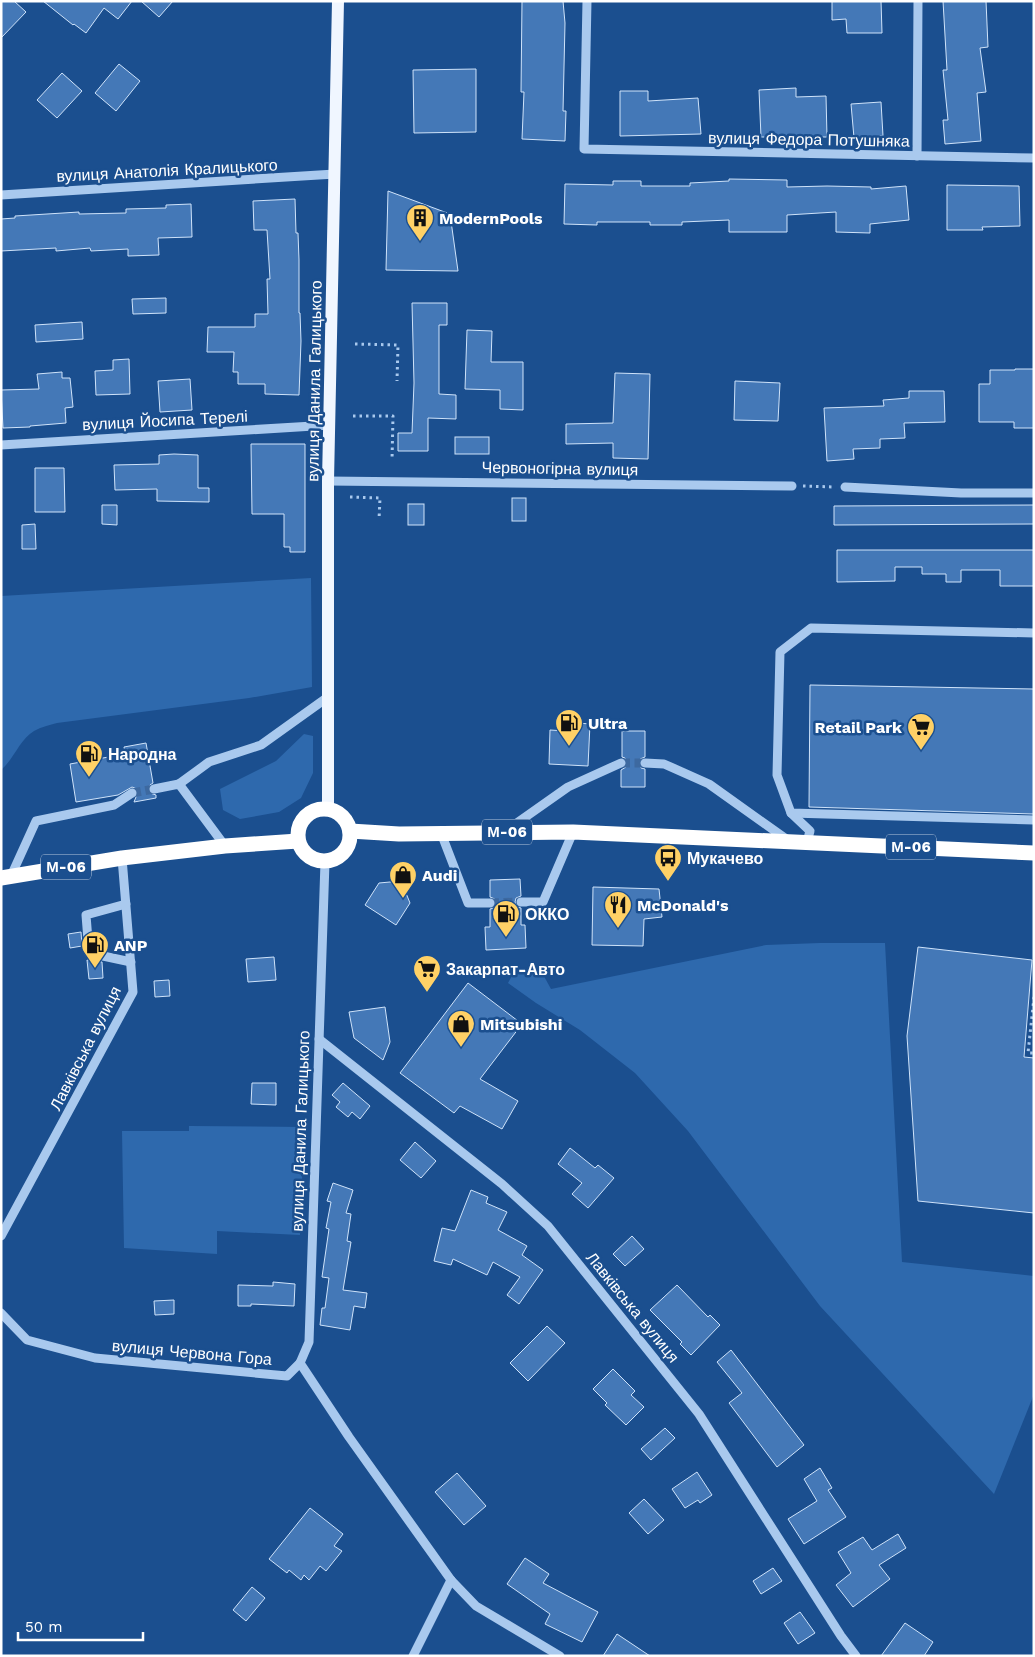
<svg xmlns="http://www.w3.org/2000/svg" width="1035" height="1657" font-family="'Work Sans',sans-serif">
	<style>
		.green { fill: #2e69ad }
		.building { fill: #4478b7; stroke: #cfe3fa }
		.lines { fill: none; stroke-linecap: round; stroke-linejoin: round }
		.minor-tunnel { stroke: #3d69a0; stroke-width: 9; stroke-dasharray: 9 4.5; stroke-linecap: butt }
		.path { stroke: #a9c9ee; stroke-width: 3; stroke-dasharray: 2.5 4; stroke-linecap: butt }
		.minor { stroke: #a9c9ee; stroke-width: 9 }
		.major { stroke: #f0f6ff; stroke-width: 12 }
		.highway { stroke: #fff; stroke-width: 15 }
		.labels { text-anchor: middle; stroke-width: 5; stroke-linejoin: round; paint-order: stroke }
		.shield { fill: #1b4f8f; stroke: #bbcadd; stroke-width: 1 }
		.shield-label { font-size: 15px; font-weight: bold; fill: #fff }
		.street-label { font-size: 16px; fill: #fff; stroke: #1b4f8f }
		.poi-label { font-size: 16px; font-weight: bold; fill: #fff; stroke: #1b4f8f; text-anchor: start }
	</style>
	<rect width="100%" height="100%" fill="#1b4f8f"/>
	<g class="green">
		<path d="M311 578 312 687 249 698 57 723C50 725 41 727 34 731 20 739 14 759 1 770V596Z"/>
		<path d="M304 734 313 736V773L301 798 279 812 240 819 223 810 220 789 276 761Z"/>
		<path d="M820 943H885L902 1262 1034 1276V1394L994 1494 820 1306 688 1131 635 1073 580 1030 536 1003 508 983 515 970 540 969 551 989 766 945Z"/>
		<path d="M189 1126 304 1127 300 1235 217 1231V1254L124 1248 122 1131H189Z"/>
	</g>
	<g class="building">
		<path d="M1 1H14L26 12 1 38Z"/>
		<path d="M43 1H132L118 19 104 8 86 33 74 24 73 25Z"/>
		<path d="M141 1H173L159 17Z"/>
		<path d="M522 1H563L565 23 563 111H566L565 141 522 139 524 92H521Z"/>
		<path d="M832 1H881L882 33H847L846 19 832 20Z"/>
		<path d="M943 1H986L988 47 980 48 986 92 977 93 981 141 945 144 943 120H948L943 70H947Z"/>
		<path d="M119 64 140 81 116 111 95 93Z"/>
		<path d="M476 69V132L414 133 413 70Z"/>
		<path d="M62 73 82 91 57 118 37 100Z"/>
		<path d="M796 88V97L826 96 827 137H761L759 90Z"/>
		<path d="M620 91H648V101L698 98 701 134 620 136Z"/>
		<path d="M881 102 883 136 854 138 851 104Z"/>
		<path d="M729 179 787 180V187L827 186 871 187V189L906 186 909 220 870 224V233L836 232V212L787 215V232H729V220L682 222V225H650V222H597V225L564 224 565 184 613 185V181H641V186H690V183L729 181Z"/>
		<path d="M947 185 1019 186 1020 226 982 227 983 230H947Z"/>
		<path d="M388 191 450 214 458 271 386 270Z"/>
		<path d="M295 199 296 233H298L299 260V313H300L301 341 299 395 265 394V384H238V372H233L234 352H207L208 327H255V314H268L267 279H270L267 230H254L253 201Z"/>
		<path d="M191 204 192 237 158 238 159 255 128 256V249L91 251 90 248 56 251V248L1 251V219L15 218V216L79 212V214L126 213V209L166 208V205Z"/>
		<path d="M166 298V313L133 314 132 299Z"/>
		<path d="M412 303H447V325H439V394L456 395V419L428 418V451H398V433H412L414 383Z"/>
		<path d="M82 322 83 339 36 342 35 325Z"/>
		<path d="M467 330 492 331 491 362H523V410L500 409V390L465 389Z"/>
		<path d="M129 359 130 394 96 395 95 371 113 370V360Z"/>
		<path d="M1015 369H1034V428H1014V422H979V384H990V370H1015Z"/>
		<path d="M62 372V378H70L73 407 65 408 66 423 30 426V427L3 428 1 390 39 389 37 374Z"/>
		<path d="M615 373 650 374 648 459 613 458V443L566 444V424L613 423Z"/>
		<path d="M190 379 192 410 160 412 158 381Z"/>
		<path d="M735 381 780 383 778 421 734 420Z"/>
		<path d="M909 391H944L945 422 904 423 905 438 880 439V448L853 449 854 459 827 461 824 408 884 406 883 400 909 398Z"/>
		<rect x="455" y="437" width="34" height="17"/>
		<path d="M251 444H305V552H290V547H284V514H252Z"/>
		<path d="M174 454 198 455V488H209V502L157 501V489L115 490 114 465 159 464V455Z"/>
		<path d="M35 468H64L65 512H35Z"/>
		<rect x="512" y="498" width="14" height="23"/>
		<rect x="408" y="504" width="16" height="21"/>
		<path d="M102 505H117V525L102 524Z"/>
		<path d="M1034 505V524L834 525V506Z"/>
		<path d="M35 524 36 549H22V525Z"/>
		<path d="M837 550H1034V586H1000V570H961V582H946V574H922V567H895V581L837 582Z"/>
		<path d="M810 685 1034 689V814L809 807Z"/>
		<path d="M566 722 590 724 588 766 549 764 550 730 566 731Z"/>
		<path d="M622 731H645V757L640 759 639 763 641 768 645 769V787H621V770L626 767 627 763 625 758 622 757Z"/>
		<path d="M146 743 153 783 150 785 148 790 150 793 156 795V798L134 802 138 792 137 789 132 787 118 795 76 802 70 764 125 754 124 747Z"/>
		<path d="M520 879 521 896 516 898 515 902 517 907 521 908V925H525L526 948 486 950 485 927H490V909L494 908 496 903 495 899 490 897V880Z"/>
		<path d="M401 881 410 903 396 925 365 905 379 883Z"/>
		<path d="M593 887 659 889 662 917 644 919 643 946 592 945Z"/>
		<path d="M81 932 82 946 70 948 68 934Z"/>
		<path d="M918 947 1032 960 1024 1057 1034 1058V1213L918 1201 907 1036Z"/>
		<path d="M274 957 276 980 248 982 246 959Z"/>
		<path d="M87 960 102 962 103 978 89 979Z"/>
		<path d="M169 980 170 996 155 997 154 981Z"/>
		<path d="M468 983 522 1024 480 1079 518 1101 502 1129 460 1106 454 1113 400 1073Z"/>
		<path d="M385 1007 390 1042 383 1060 354 1038 349 1012Z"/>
		<path d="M252 1083H276V1105L251 1104Z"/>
		<path d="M343 1083 370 1106 360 1119 352 1112 348 1117 336 1107 340 1102 332 1095Z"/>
		<path d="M415 1142 436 1161 421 1178 400 1160Z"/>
		<path d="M570 1148 595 1168 598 1165 614 1178 588 1208 572 1194 582 1183 558 1164Z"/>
		<path d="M333 1183 353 1190 346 1213 351 1214 347 1241 351 1242 343 1290 367 1293 365 1308 354 1306 350 1330 320 1325 322 1308H325L329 1278 322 1277 329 1229 326 1228 331 1202 327 1201Z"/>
		<path d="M471 1190 488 1197 486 1203 507 1212 498 1230 527 1246 522 1255 543 1270 519 1304 507 1295 520 1277 493 1262 487 1275 453 1259 451 1265 434 1261 442 1228 455 1231Z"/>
		<path d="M632 1236 644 1249 625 1266 613 1254Z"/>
		<path d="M273 1282 295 1284 294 1306 251 1304V1306H238V1285L273 1286Z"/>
		<path d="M677 1285 708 1317 710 1315 720 1325 691 1355 680 1344 682 1342 650 1310Z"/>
		<path d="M174 1300V1314L155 1315 154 1301Z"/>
		<path d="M547 1326 565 1343 528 1381 510 1363Z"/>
		<path d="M731 1350 804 1445 777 1467 729 1403 742 1393 717 1362Z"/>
		<path d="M613 1369 635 1391 631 1395 644 1407 626 1425 605 1405 607 1403 593 1389Z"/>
		<path d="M665 1428 675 1438 651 1460 641 1449Z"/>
		<path d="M820 1468 832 1488 828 1490 846 1517 804 1544 788 1519 817 1501 804 1479Z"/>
		<path d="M697 1472 712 1495 700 1503 698 1500 685 1508 672 1489Z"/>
		<path d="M457 1473 486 1506 464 1525 435 1492Z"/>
		<path d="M644 1499 664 1520 648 1534 629 1513Z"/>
		<path d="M310 1508 343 1534 334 1546 342 1551 326 1571 320 1566 309 1580 304 1575 301 1580 289 1570 287 1573 269 1559Z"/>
		<path d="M898 1534 906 1548 879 1565 890 1579 853 1607 836 1585 851 1573 838 1552 863 1537 872 1550Z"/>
		<path d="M525 1558 549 1574 543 1583 598 1612 582 1642 545 1624 550 1614 507 1584Z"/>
		<path d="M773 1568 782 1581 761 1594 753 1581Z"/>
		<path d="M252 1587 265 1598 246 1621 233 1610Z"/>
		<path d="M800 1612 815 1633 798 1644 784 1623Z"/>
		<path d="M905 1623 933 1642 924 1656H881Z"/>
		<path d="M617 1634 650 1656H603Z"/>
	</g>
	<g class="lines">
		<g class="minor-tunnel">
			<path d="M621 763H645"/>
			<path d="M132 793 154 789"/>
			<path d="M490 903 521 902"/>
		</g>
		<g class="path">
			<path d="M355 344 398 345 397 381"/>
			<path d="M353 416H393L392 460"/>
			<path d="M803 486 835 487"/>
			<path d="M350 497 380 498 379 520"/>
			<path d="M1034 997 1028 1053H1034"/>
		</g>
		<g class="minor">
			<path d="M587 1 584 149 1034 158"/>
			<path d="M917 156 918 1"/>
			<path d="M1 195 335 174"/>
			<path d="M1 445 330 425"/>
			<path d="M328 481 792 486"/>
			<path d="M845 487 961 493H1034"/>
			<path d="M1034 633 811 628 780 652 777 775 791 813 1034 820"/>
			<path d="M645 763 664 764 709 784 789 841"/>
			<path d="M179 784 209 762 261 745 328 697"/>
			<path d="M154 789 179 784 225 846"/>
			<path d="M791 813 810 831 807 842"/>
			<path d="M504 832 568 787 621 763"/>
			<path d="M441 833 468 903H490"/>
			<path d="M11 876 36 821 114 805 132 793"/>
			<path d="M521 902H543L573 832"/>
			<path d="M126 904 86 915 89 953 131 962"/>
			<path d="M319 1039 502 1184 548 1226 699 1414 841 1636 856 1656"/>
			<path d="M1 1236 133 992 122 858"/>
			<path d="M1 1313 27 1340 95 1358 287 1376 300 1363 349 1437 451 1580 476 1606 560 1656"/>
			<path d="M300 1363 309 1342 325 862"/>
			<path d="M413 1656 451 1580"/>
		</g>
		<path class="major" d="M328 809V481L338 1"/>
		<g class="highway">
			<circle cx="324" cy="835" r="26"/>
			<path d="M350 831 399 834 573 832 1034 853"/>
			<path d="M1 878 122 858 225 846 298 841"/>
		</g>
	</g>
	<defs>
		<symbol id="building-pin" viewBox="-11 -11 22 30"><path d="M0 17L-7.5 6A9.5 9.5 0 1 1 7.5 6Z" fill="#ffd166" stroke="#1b4f8f"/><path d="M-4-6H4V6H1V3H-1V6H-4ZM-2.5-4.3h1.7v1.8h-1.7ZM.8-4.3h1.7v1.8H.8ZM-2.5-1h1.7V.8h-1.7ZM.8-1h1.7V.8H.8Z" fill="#111"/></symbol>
		<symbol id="fuel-pin" viewBox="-11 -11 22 30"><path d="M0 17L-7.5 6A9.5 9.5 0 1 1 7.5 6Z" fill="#ffd166" stroke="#1b4f8f"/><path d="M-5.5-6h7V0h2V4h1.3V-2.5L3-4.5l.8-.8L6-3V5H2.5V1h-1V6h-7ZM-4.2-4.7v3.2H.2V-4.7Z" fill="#111"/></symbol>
		<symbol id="supermarket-pin" viewBox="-11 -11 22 30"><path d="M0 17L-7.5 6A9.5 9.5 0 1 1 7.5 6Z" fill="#ffd166" stroke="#1b4f8f"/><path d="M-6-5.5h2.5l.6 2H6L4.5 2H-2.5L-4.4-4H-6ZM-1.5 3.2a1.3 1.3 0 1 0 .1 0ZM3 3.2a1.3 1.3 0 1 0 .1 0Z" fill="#111"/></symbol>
		<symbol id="bus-pin" viewBox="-11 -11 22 30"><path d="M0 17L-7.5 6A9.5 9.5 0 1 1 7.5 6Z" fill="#ffd166" stroke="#1b4f8f"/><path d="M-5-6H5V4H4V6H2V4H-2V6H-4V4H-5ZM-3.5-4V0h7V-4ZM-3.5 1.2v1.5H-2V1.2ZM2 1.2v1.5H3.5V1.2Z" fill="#111"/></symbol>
		<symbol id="shop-pin" viewBox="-11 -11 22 30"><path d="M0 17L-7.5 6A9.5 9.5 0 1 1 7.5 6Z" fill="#ffd166" stroke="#1b4f8f"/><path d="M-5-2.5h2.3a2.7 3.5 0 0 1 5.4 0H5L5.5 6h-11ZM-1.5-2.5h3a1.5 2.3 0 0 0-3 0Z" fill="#111"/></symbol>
		<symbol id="restaurant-pin" viewBox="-11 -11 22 30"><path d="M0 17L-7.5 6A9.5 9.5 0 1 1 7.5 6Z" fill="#ffd166" stroke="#1b4f8f"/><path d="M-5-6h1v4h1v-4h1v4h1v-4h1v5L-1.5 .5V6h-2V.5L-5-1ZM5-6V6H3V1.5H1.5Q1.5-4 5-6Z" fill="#111"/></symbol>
	</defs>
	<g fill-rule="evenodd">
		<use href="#building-pin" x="404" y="202" width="32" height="43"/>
		<use href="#fuel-pin" x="553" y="707" width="32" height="43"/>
		<use href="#supermarket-pin" x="905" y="711" width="32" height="43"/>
		<use href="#fuel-pin" x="73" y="738" width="32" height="43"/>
		<use href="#bus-pin" x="652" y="842" width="32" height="43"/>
		<use href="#shop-pin" x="387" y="859" width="32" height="43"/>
		<use href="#restaurant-pin" x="602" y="889" width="32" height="43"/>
		<use href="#fuel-pin" x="490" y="898" width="32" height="43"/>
		<use href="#fuel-pin" x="79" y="929" width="32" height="43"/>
		<use href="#supermarket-pin" x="411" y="953" width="32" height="43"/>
		<use href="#shop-pin" x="445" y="1008" width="32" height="43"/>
	</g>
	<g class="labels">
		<g class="shield">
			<rect x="482" y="819.5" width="50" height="25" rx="4"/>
			<rect x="886" y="834.5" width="50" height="25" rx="4"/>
			<rect x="41" y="854.5" width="50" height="25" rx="4"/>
		</g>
		<g class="shield-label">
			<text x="507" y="837">М-06</text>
			<text x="911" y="852">М-06</text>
			<text x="66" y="872">М-06</text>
		</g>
		<g class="street-label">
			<text transform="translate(809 139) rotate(1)" y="6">вулиця Федора Потушняка</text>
			<text transform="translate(167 170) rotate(-3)" y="6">вулиця Анатолія Кралицького</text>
			<text transform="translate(314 381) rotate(-89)" y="6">вулиця Данила Галицького</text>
			<text transform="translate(165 420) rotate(-3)" y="6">вулиця Йосипа Терелі</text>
			<text transform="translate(560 468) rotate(1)" y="6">Червоногірна вулиця</text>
			<text transform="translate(85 1048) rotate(-63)" y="6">Лавківська вулиця</text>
			<text transform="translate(300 1131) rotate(-88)" y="6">вулиця Данила Галицького</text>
			<text transform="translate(633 1307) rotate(51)" y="6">Лавківська вулиця</text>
			<text transform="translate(192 1352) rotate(5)" y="6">вулиця Червона Гора</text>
		</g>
		<g class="poi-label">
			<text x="439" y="224">ModernPools</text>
			<text x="588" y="729">Ultra</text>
			<text x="902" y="733" text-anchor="end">Retail Park</text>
			<text x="108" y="760">Народна</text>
			<text x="687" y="864">Мукачево</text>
			<text x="422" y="881">Audi</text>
			<text x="637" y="911">McDonald's</text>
			<text x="525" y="920">ОККО</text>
			<text x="114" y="951">ANP</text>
			<text x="446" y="975">Закарпат-Авто</text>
			<text x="480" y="1030">Mitsubishi</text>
		</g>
	</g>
	<rect width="1035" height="1657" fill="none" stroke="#ffffff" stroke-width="5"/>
	<path d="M18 1632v8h125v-8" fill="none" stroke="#ffffff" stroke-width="2.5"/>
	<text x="25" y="1632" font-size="15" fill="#ffffff" stroke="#1b4f8f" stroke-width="4" paint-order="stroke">50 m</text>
</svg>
